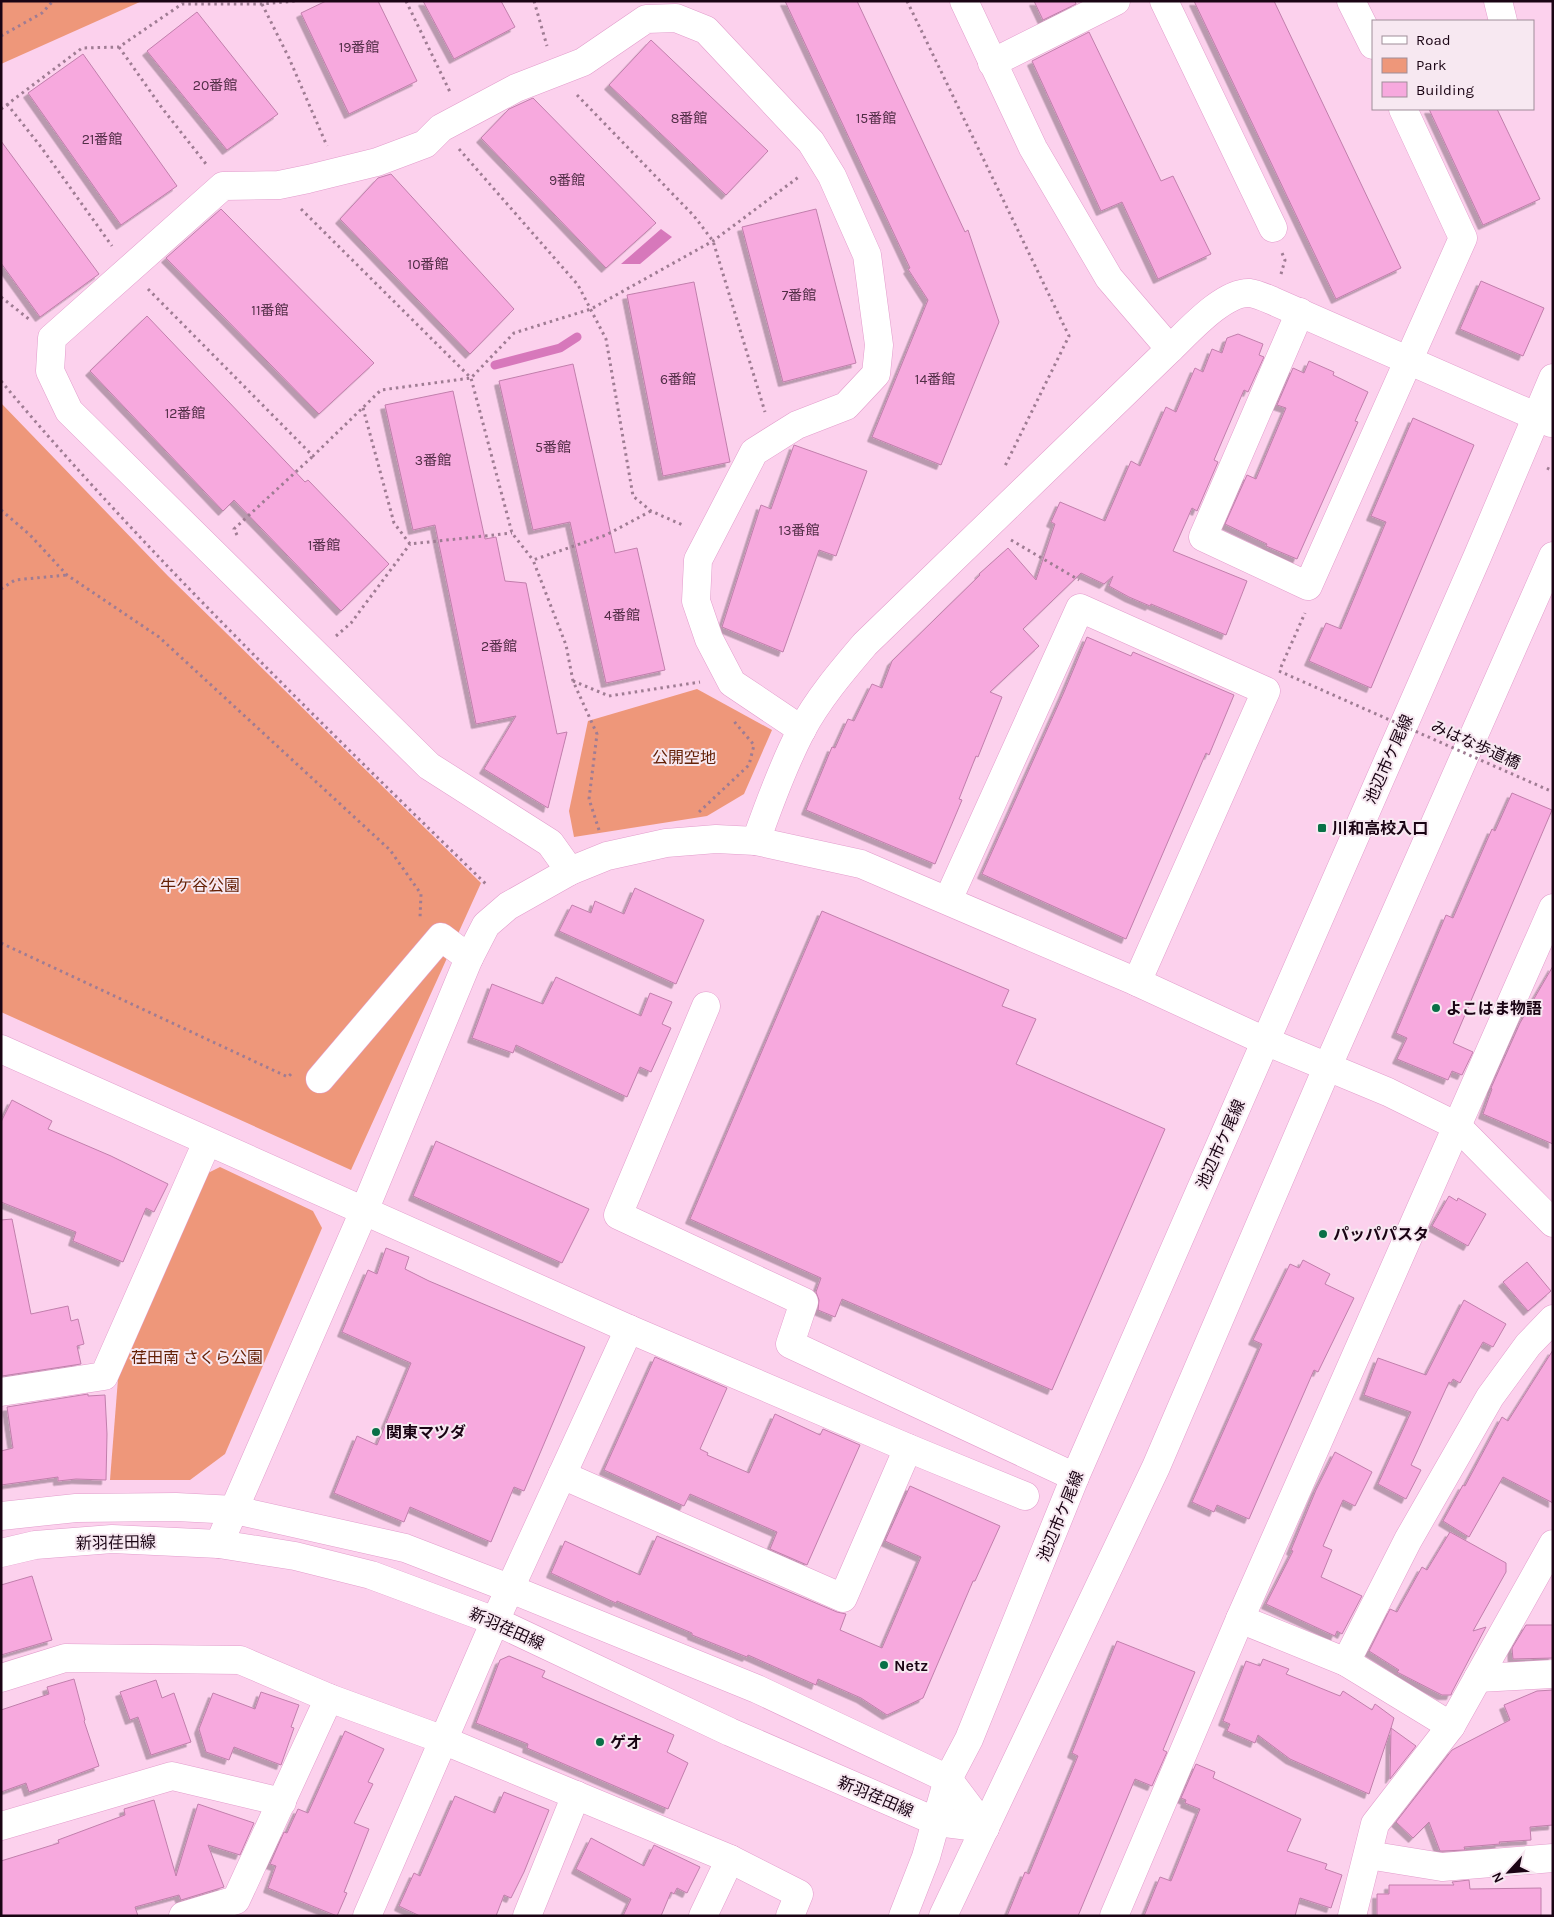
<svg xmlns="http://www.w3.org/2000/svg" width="1554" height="1917" font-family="Karla,'Noto Sans JP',sans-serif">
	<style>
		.green { fill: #ee977a }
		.water { fill: #d778bb }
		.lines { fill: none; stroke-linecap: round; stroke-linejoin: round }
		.stream { stroke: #d778bb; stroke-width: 9 }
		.building { fill: #f7a9de; stroke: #c17fac; filter: url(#shadow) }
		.minor-casing { stroke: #e29dcc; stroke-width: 29 }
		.path { stroke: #9f7c93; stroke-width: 3; stroke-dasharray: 2.5 4; stroke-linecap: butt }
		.minor { stroke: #fff; stroke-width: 28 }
		.path-bridge { stroke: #9f7c93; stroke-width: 3; stroke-dasharray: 2.5 4; stroke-linecap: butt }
		.poi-dot { fill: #097047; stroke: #f7e8f1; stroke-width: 2 }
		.labels { text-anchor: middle; stroke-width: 4; stroke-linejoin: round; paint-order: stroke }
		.number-label { font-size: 14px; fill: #512d46 }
		.street-label { font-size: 16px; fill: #1a0414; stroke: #f7e8f1 }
		.park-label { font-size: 16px; fill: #642005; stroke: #f7e8f1 }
		.poi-label { font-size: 16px; font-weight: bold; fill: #1a0414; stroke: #f7e8f1; text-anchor: start }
	</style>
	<defs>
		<filter id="shadow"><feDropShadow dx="-4.5" dy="4.5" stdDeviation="0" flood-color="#0004"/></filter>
	</defs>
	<rect width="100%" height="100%" fill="#fcd1ed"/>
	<g class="green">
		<path d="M1 1H142L1 64Z"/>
		<path d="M1 403 168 576 481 883 351 1170 1 1012Z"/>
		<path d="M697 689 772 730 744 794 707 816 574 837 569 811 588 721Z"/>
		<path d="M220 1167 313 1211 322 1228 225 1454 190 1480H110L118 1379 208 1173Z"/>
	</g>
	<path class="water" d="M661 229 672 237 640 264H621Z"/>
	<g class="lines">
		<path class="stream" d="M495 365 560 348 577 337"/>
	</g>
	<g class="building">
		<path d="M326 1H378L417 81 349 114 301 13Z"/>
		<path d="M423 1H501L515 27 454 59Z"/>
		<path d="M785 1H857L965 232 968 230 999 322 941 465 872 437 928 300 908 269 910 268Z"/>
		<path d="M1034 1H1075L1076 4 1043 20Z"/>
		<path d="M1194 1H1274L1401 268 1336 299Z"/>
		<path d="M197 12 278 114 227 150 147 51Z"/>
		<path d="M1089 32 1161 181 1173 176 1211 254 1158 279 1122 202 1101 211 1032 61Z"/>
		<path d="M651 40 768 151 726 195 609 85Z"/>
		<path d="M83 54 177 186 121 225 28 93Z"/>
		<path d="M533 98 656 223 606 268 481 138 509 109Z"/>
		<path d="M1429 109H1497L1540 199 1483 225Z"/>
		<path d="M1 141 99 274 40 317 1 263Z"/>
		<path d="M391 174 514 309 470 354 340 219 378 178Z"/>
		<path d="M221 209 374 363 319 414 166 258Z"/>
		<path d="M816 209 856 363 783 382 742 227Z"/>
		<path d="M1481 281 1544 308 1523 356 1460 329Z"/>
		<path d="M694 282 730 462 663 476 627 295Z"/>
		<path d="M147 316 305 482 308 480 389 564 341 611 234 500 223 511 90 371Z"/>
		<path d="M1238 334 1263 344 1259 355 1264 357 1248 392 1244 390 1214 460 1218 462 1197 511 1192 508 1173 551 1247 581 1226 635 1151 604 1150 606 1129 597 1109 586 1113 576 1104 584 1081 573 1023 629 1039 646 990 692 1002 697 978 757 976 756 959 799 962 800 935 864 806 810 832 747 835 748 848 719 854 721 872 684 882 688 892 661 980 575 979 574 1008 548 1036 580 1055 524 1051 522 1060 502 1105 521 1131 461 1140 466 1166 407 1176 412 1195 368 1203 372 1212 349 1222 353 1227 338Z"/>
		<path d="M1309 361 1334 372 1333 375 1368 392 1355 421 1358 422 1297 559 1266 546 1267 544 1225 524 1247 475 1256 479 1286 408 1277 405 1293 368 1304 373Z"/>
		<path d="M573 364 615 553 637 548 665 670 606 683 570 522 533 530 499 381Z"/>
		<path d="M453 391 485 539 496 537 505 581 526 583 557 734 567 732 548 808 484 769 516 716 476 724 435 525 413 530 385 405Z"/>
		<path d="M1413 418 1474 445 1371 688 1309 661 1326 623 1341 629 1386 522 1371 516Z"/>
		<path d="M794 445 867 471 836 556 819 550 783 652 722 627 761 505 771 509Z"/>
		<path d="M1087 637 1131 656 1133 652 1234 695 1209 755 1206 753 1126 939 982 874 1064 692Z"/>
		<path d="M1512 793 1552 810 1453 1043 1473 1052 1462 1075 1452 1071 1448 1080 1397 1059 1407 1038 1396 1033 1446 915 1453 918 1492 829 1495 831Z"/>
		<path d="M635 888 704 920 676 984 559 931 572 905 591 913 595 901 624 914Z"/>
		<path d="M822 911 1009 990 1002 1006 1036 1019 1016 1064 1165 1129 1052 1390 842 1299 835 1317 818 1310 819 1300 816 1292 821 1278 690 1219Z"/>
		<path d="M1553 966V1144L1483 1114 1492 1089 1491 1088 1520 1023Z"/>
		<path d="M556 977 641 1016 650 993 672 1002 662 1024 671 1028 651 1072 640 1067 627 1097 516 1045 513 1053 472 1038 492 984 543 1004Z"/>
		<path d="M12 1100 52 1121 48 1129 111 1156 168 1184 154 1212 146 1208 123 1262 73 1241 76 1232 1 1202V1122Z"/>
		<path d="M436 1141 589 1209 562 1263 413 1196Z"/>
		<path d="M1449 1196 1457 1201 1458 1198 1486 1214 1468 1246 1432 1226Z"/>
		<path d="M12 1219 31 1314 68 1306 71 1321 78 1319 84 1344 77 1346 81 1364 2 1376 1 1220Z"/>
		<path d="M386 1248 409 1257 405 1269 429 1281 585 1347 524 1491 514 1487 491 1542 410 1507 404 1522 334 1493 357 1436 377 1445 411 1363 342 1332 368 1270 377 1274Z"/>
		<path d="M1303 1260 1330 1274 1325 1284 1354 1298 1318 1372 1314 1370 1249 1519 1217 1505 1214 1512 1192 1502 1262 1344 1253 1340 1290 1264 1299 1268Z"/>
		<path d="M1527 1262 1551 1291 1528 1311 1503 1282Z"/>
		<path d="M1464 1300 1506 1324 1493 1347 1483 1342 1460 1383 1453 1379 1451 1383 1449 1382 1411 1465 1421 1470 1406 1499 1378 1484 1411 1412 1364 1395 1378 1358 1426 1375Z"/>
		<path d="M1553 1350V1503L1503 1477 1469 1537 1443 1521 1463 1485 1465 1486 1502 1417 1508 1421Z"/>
		<path d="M655 1357 727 1388 700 1449 708 1453 707 1455 749 1473 775 1414 820 1435 823 1429 860 1445 807 1565 770 1549 777 1532 690 1494 684 1506 604 1470Z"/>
		<path d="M88 1394V1396L105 1395 107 1434 106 1480 76 1479 58 1481V1477L1 1485V1451L13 1448 7 1407Z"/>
		<path d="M1335 1452 1372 1472 1355 1506 1343 1500 1323 1546 1332 1550 1321 1577 1362 1596 1342 1634 1337 1631 1335 1636 1266 1604 1293 1551 1291 1550 1316 1490Z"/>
		<path d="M910 1486 1000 1526 975 1581H973L923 1698 887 1715 861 1698 818 1679 816 1685 748 1655 747 1657 692 1635V1633L617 1601 616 1603 551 1573 565 1541 640 1575 657 1536 837 1612 846 1614 840 1630 882 1648 921 1557 885 1541Z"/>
		<path d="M1450 1532 1506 1563V1572L1473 1631 1486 1627 1452 1692 1451 1695H1442L1397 1672 1399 1670 1369 1651 1390 1609 1397 1612 1422 1567 1427 1570Z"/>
		<path d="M32 1576 52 1640 1 1655V1585Z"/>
		<path d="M1526 1625H1553V1658L1513 1659 1512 1648Z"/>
		<path d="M1117 1641 1195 1672 1163 1750 1167 1752 1152 1786 1135 1779 1078 1916H1007L1025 1872 1029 1874 1078 1756 1072 1753Z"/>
		<path d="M509 1656 545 1671 542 1677 674 1735 667 1752 688 1763 668 1809 527 1748 528 1744 476 1723 500 1660Z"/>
		<path d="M1263 1659 1289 1669 1286 1674 1340 1696 1343 1691 1372 1710 1375 1704 1394 1718 1391 1728 1416 1746 1390 1779 1391 1728 1369 1794 1290 1759 1258 1735 1255 1743 1227 1731 1230 1724 1223 1721 1246 1661 1260 1666Z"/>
		<path d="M74 1679 85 1720 84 1721 99 1766 29 1792 26 1783 1 1792V1710L49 1694 47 1687Z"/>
		<path d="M156 1680 162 1698 174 1693 191 1742 151 1755 138 1717 130 1720 120 1692Z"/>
		<path d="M1553 1690V1825L1530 1827 1531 1840 1499 1842 1500 1844 1464 1847 1465 1850 1443 1851H1440L1429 1822 1413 1838 1396 1822 1452 1750 1510 1720 1504 1705 1537 1691Z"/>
		<path d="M261 1692 299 1705 291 1727 294 1728 281 1765 234 1747 229 1760 206 1752 199 1729 213 1693 255 1709Z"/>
		<path d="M345 1731 384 1749 368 1782 373 1784 354 1823 369 1829 344 1892 347 1893 337 1916 268 1888 276 1866 270 1864 284 1832 287 1833 298 1809 308 1813Z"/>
		<path d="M1196 1764 1215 1772 1213 1778 1301 1819 1287 1851 1327 1864 1325 1869 1342 1875 1331 1908 1300 1898 1295 1916H1144L1160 1877 1171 1881 1200 1809 1185 1803 1186 1800 1181 1798Z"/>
		<path d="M504 1792 549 1810 524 1872 511 1898 504 1895 496 1916H420L399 1906 414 1873 420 1876 455 1796 495 1813Z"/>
		<path d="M154 1800 176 1876 198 1804 254 1823 240 1855 208 1845 224 1887 181 1900 179 1895 135 1907 138 1916H1V1861L59 1843 58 1840 125 1815 124 1809Z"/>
		<path d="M591 1838 644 1866 654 1845 700 1867 687 1893 677 1888 674 1894 671 1892 661 1916H623L631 1899 576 1869Z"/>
		<path d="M1469 1880 1470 1889 1541 1888V1916H1377V1894H1389V1885H1454L1452 1882Z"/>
	</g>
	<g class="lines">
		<defs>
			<g id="minor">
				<path d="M964 1 1033 148 1109 278 1170 349"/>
				<path d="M1164 1 1273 228"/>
				<path d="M1351 1 1373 45"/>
				<path d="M1498 1 1503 21"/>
				<path d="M992 63 1116 1"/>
				<path d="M1300 312 1203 537 1308 586 1463 238 1403 109"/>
				<path d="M756 841C769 804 783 766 801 731 818 699 842 671 865 644L1170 349C1188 332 1224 291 1250 293 1257 294 1266 298 1273 301L1551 423"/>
				<path d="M570 871 550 843 429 766 69 411 50 371 52 338 223 186 279 185 308 179 377 162 425 144 441 128 516 88 583 62 646 19 676 18 706 30 811 142 832 176 867 255 879 345 876 374 846 406 797 425 754 452 698 560 696 601 709 639 732 683 802 730"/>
				<path d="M948 900 1080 608 1266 691 1137 982"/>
				<path d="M706 1006 618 1215 804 1302 790 1344 1075 1477"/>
				<path d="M1 1049 629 1329 908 1448 1025 1496"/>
				<path d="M320 1079 441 937 469 958"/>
				<path d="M1 1392 104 1376 207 1142"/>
				<path d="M562 1475 843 1598 908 1448"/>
				<path d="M1 1516 76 1508 176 1507 235 1510 405 1548 511 1589 757 1689 948 1779 985 1828"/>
				<path d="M219 1544 364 1211 469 958 486 925 508 906 570 871 607 856 666 843 716 839 756 841 861 864 1137 982 1265 1041 1388 1092 1457 1126 1553 1223"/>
				<path d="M1 1553 35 1545 112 1539 219 1544 295 1556 371 1575 495 1621 730 1732 937 1822 985 1828"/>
				<path d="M1240 1619 1346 1662 1451 1726"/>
				<path d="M1346 1662 1408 1540 1490 1397 1528 1345 1553 1319"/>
				<path d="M1 1678 65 1658 240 1660 329 1698 433 1736 730 1859 703 1916"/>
				<path d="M1478 1678 1553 1674"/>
				<path d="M1 1826 172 1776 282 1802"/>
				<path d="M1368 1855 1442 1867 1553 1858"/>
				<path d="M730 1859 799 1894 790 1916"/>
				<path d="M183 1916 236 1900 329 1698"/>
				<path d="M367 1916 495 1621 629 1329"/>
				<path d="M527 1916 576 1795"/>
				<path d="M903 1916 926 1857 948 1779 969 1739 1075 1477 1478 555 1553 378"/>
				<path d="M943 1916 1156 1467 1327 1068 1553 556"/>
				<path d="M1114 1916 1240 1619 1553 908"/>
				<path d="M1352 1916 1375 1824 1451 1726 1553 1544"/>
			</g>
		</defs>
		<use href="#minor" class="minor-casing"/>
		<g class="path">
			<path d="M406 1 450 92"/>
			<path d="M534 1 547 46"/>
			<path d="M907 1 1069 336 1004 468"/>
			<path d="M262 4 289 58 327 146"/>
			<path d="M1 36 42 13 53 1"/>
			<path d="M119 47 162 108 206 164"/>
			<path d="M577 95 694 216 713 241 765 412"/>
			<path d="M7 104 41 147 112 246"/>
			<path d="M1 109 82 48 119 47 182 4H262L296 1"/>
			<path d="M459 149 578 285 606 339 633 496 651 511 685 526"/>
			<path d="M301 209 471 378 512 533 533 560"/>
			<path d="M1281 274 1285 260 1282 253"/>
			<path d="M148 289 313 456 381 390 471 378 514 333 591 309 713 241 800 176"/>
			<path d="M1 297 30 320"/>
			<path d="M1 381C56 447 114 510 173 572 276 679 382 783 488 886"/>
			<path d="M363 408 394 523 410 544 512 533"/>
			<path d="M1547 468 1553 471"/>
			<path d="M1 510 30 535 67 575 159 637 390 850 421 894 420 918"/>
			<path d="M237 535 234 529 313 456"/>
			<path d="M1011 540 1079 580"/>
			<path d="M1 589 15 580 67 575"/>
			<path d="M336 636 351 623 410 544"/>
			<path d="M1281 667 1305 613"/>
			<path d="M573 681 609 696 700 682"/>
			<path d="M699 812 749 765 754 745 732 719"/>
			<path d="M599 830 589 799 597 734 573 681 566 645 533 560 606 535 651 511"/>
			<path d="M1 943 288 1077 292 1073"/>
		</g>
		<use href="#minor" class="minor"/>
		<path class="path-bridge" d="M1279 671 1553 792"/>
	</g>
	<g class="poi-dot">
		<rect x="1317" y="823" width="10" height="10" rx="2.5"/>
		<circle cx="1436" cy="1008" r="5"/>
		<circle cx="1323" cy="1234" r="5"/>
		<circle cx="376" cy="1432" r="5"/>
		<circle cx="884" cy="1665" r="5"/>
		<circle cx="600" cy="1742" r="5"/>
	</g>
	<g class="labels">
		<g class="number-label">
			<text x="359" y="52">19番館</text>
			<text x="215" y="90">20番館</text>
			<text x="689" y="123">8番館</text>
			<text x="876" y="123">15番館</text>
			<text x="102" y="144">21番館</text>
			<text x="567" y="185">9番館</text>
			<text x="428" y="269">10番館</text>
			<text x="799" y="300">7番館</text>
			<text x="270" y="315">11番館</text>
			<text x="678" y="384">6番館</text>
			<text x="935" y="384">14番館</text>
			<text x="185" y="418">12番館</text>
			<text x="553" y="452">5番館</text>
			<text x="433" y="465">3番館</text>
			<text x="799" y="535">13番館</text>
			<text x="324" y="550">1番館</text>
			<text x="622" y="620">4番館</text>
			<text x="499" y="651">2番館</text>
		</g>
		<g class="street-label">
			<text transform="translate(1476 744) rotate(24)" y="6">みはな歩道橋</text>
			<text transform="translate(1388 759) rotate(-66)" y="6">池辺市ケ尾線</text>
			<text transform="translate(1220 1144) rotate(-66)" y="6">池辺市ケ尾線</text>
			<text transform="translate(1060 1516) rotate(-68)" y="6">池辺市ケ尾線</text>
			<text transform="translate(116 1542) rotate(-1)" y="6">新羽荏田線</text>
			<text transform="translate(507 1628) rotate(24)" y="6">新羽荏田線</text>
			<text transform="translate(876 1796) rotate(23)" y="6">新羽荏田線</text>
		</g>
		<g class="park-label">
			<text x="684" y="763">公開空地</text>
			<text x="200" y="891">牛ケ谷公園</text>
			<text x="197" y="1363">荏田南 さくら公園</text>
		</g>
		<g class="poi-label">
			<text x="1332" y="834">川和高校入口</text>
			<text x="1446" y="1014">よこはま物語</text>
			<text x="1333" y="1240">パッパパスタ</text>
			<text x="386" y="1438">関東マツダ</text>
			<text x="894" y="1671">Netz</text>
			<text x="610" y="1748">ゲオ</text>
		</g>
	</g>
	<rect width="1554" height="1917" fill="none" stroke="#1a0414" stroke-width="5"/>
	<rect x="1372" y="20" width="162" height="90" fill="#f7e8f1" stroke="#9f8d99"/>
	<rect x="1382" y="36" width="25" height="8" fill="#ffffff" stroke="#9f8d99"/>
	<text x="1416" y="45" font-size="15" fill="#1a0414">Road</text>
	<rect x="1382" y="58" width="25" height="15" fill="#ee977a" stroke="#9f8d99"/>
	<text x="1416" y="70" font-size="15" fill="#1a0414">Park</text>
	<rect x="1382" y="82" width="25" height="15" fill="#f7a9de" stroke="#9f8d99"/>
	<text x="1416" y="95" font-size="15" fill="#1a0414">Building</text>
	<g transform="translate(1509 1872) rotate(244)" stroke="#f7e8f1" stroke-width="4" paint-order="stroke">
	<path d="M0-4L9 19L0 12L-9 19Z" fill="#1a0414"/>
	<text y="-8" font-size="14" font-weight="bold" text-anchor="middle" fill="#1a0414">N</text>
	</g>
</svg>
